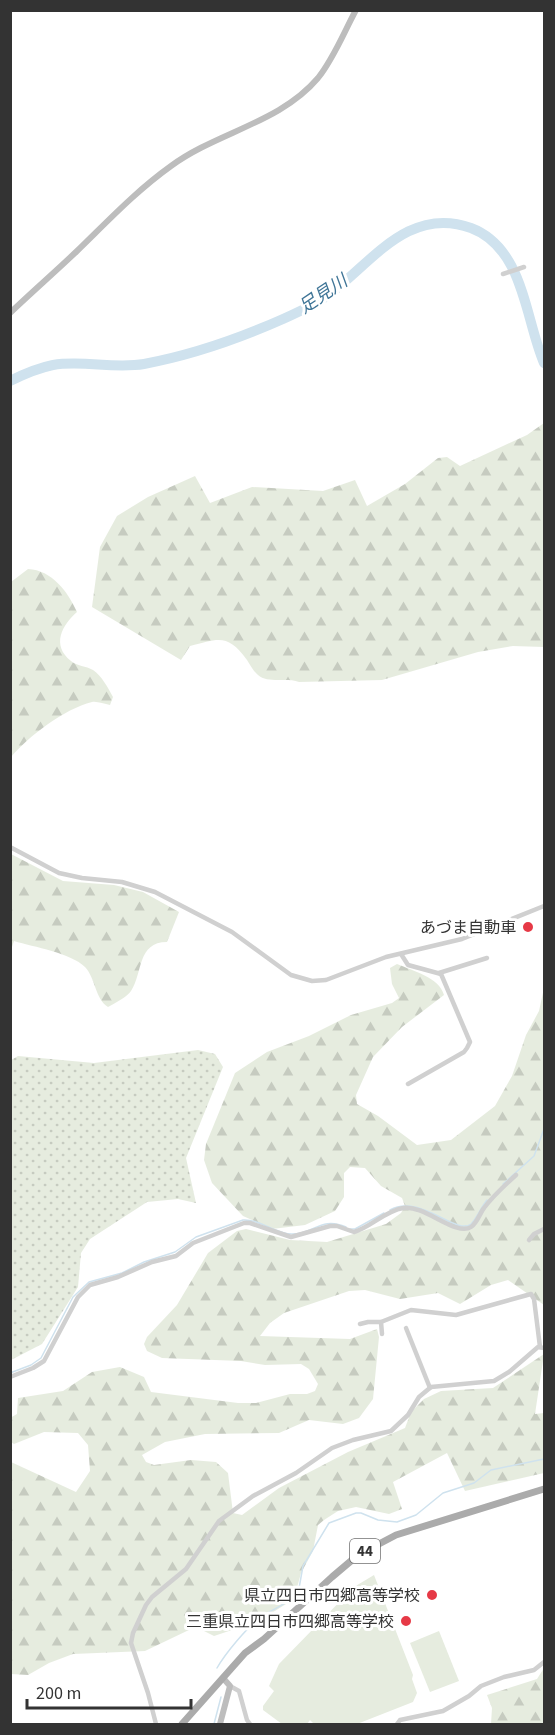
<svg xmlns="http://www.w3.org/2000/svg" width="555" height="1735" font-family="'Source Sans 3','Noto Sans JP',sans-serif">
	<style>
		.grass { fill: url(#grass-dots) }
		.forest { fill: url(#forest-firs) }
		.garden { fill: #e6ecdf }
		.lines { fill: none; stroke-linecap: round; stroke-linejoin: round }
		.stream { stroke: #cfe2ee; stroke-width: 1.5 }
		.river { stroke: #cfe2ee; stroke-width: 10 }
		.minor { stroke: #d0d0d0; stroke-width: 4.5 }
		.secondary { stroke: #bdbdbd; stroke-width: 6 }
		.primary { stroke: #ababab; stroke-width: 7 }
		.poi-dot { fill: #e63946; stroke: #fff; stroke-width: 2 }
		.labels { text-anchor: middle; stroke-width: 6; stroke-linejoin: round; paint-order: stroke }
		.shield { fill: #fff; stroke: #707070; stroke-width: 1.5 }
		.shield-label { font-size: 15px; font-weight: bold; fill: #333 }
		.poi-label { font-size: 16px; fill: #333; stroke: #fff; text-anchor: end }
		.water-label { font-size: 18px; font-style: italic; fill: #3f7597; stroke: #fff }
	</style>
	<defs>
		<pattern id="grass-dots" width="8" height="8" patternUnits="userSpaceOnUse" patternTransform="scale(1.5)"><rect width="8" height="8" fill="#e6ecdf"/><path d="M2 2h.1M6 6h.1" fill="none" stroke="#c6cbc0" stroke-width="1.8" stroke-linecap="round"/></pattern>
		<pattern id="forest-firs" width="22" height="20" patternUnits="userSpaceOnUse" patternTransform="scale(1.5)"><rect width="22" height="20" fill="#e6ecdf"/><path d="M5 1l3.5 6h-7zM16 11l3.5 6h-7z" fill="#c6cbc0"/></pattern>
	</defs>
	<rect width="100%" height="100%" fill="#fff"/>
	<path class="grass" d="M198 1050 215 1054 223 1067 186 1158 196 1203 178 1199 147 1202 90 1239 81 1253 78 1287 42 1344 11 1360V1060L18 1056 94 1063Z"/>
	<g class="forest">
		<path d="M544 423V647L513 646 478 652 382 680 299 682C287 677 268 684 258 675 254 672 250 665 247 660 228 634 220 638 190 646L181 660 92 607 100 547 117 516 148 497 195 476 210 503 252 487 323 491 355 480 367 506 405 484 438 458 447 457 460 466 527 435Z"/>
		<path d="M28 569C52 570 68 592 77 612 62 625 51 645 71 661 77 666 86 666 93 670 102 676 108 688 113 697L110 705C104 704 97 701 92 702 64 709 29 736 11 757V582Z"/>
		<path d="M11 854 63 881 114 885 143 892 179 912 167 942C137 942 143 973 131 991 127 997 115 1003 108 1007 95 999 96 979 85 967 71 953 34 947 14 941L11 950Z"/>
		<path d="M397 964C413 971 439 977 444 995L402 1027 373 1057 356 1095 357 1104 378 1116 417 1145 451 1140 495 1106 512 1076 526 1035 539 1011 544 988V1305L508 1280 491 1285 460 1304 438 1293 400 1299 365 1290 349 1291 284 1313 270 1323 260 1336 350 1339 377 1329 379 1337 373 1399 359 1418 343 1424 309 1420 279 1433 205 1434 165 1442 142 1455 146 1462 154 1465 191 1460 216 1462 228 1473 233 1513 242 1515 279 1488 348 1452 405 1428 411 1412 424 1399 441 1391 493 1388 544 1354 535 1414 544 1413V1473L465 1491 447 1453 393 1482 402 1509 389 1514 356 1507 338 1511 324 1520 318 1525 313 1551 301 1573 294 1599 259 1621 214 1636 200 1629H191L145 1651 73 1654 49 1663 28 1675 11 1674V1462L76 1492 90 1471 88 1445 78 1433 44 1432 14 1444 11 1442 10 1418 17 1414 18 1398 63 1391 92 1372 120 1367 144 1377 151 1392 238 1403H256L290 1394H307L315 1391 318 1384 309 1369 301 1364 265 1365 241 1361 162 1358 147 1351 144 1344 147 1337 177 1305 208 1253 237 1231 246 1229 290 1240 327 1242 386 1224 401 1213 405 1206 402 1198 381 1186 365 1168 350 1167 344 1173V1197L335 1211 305 1225 272 1229 243 1216 212 1183 204 1160 206 1144 235 1073 267 1052 309 1036 351 1015 392 1003 399 998 392 984 390 968Z"/>
		<path d="M544 1668V1724H491L492 1708 487 1695 537 1679Z"/>
	</g>
	<g class="garden">
		<path d="M374 1575 413 1675 412 1679 417 1693 413 1702 357 1724H314L310 1720 307 1724H282L263 1710V1706L274 1691 269 1686 279 1664 354 1587Z"/>
		<path d="M439 1631 459 1681 430 1692 410 1643Z"/>
	</g>
	<g class="lines">
		<g class="stream">
			<path d="M503 1184 534 1156 544 1129"/>
			<path d="M390 1210C420 1193 456 1236 471 1224 477 1218 481 1207 487 1200"/>
			<path d="M350 1229H355L384 1213"/>
			<path d="M10 1373 31 1365 41 1358 73 1297 89 1282 122 1273 144 1262 175 1252 196 1237 243 1220C260 1219 276 1234 292 1234 314 1234 321 1216 346 1227"/>
			<path d="M217 1668C225 1654 247 1627 261 1617 274 1608 284 1606 298 1594L303 1566 329 1523 356 1513H361L378 1520 397 1522 416 1515 443 1493 474 1483 491 1470 544 1459"/>
			<path d="M214 1724 221 1697"/>
		</g>
		<path class="river" d="M10 381C24 374 38 368 53 365 82 360 114 369 144 364 192 355 238 339 283 319 298 312 313 306 327 296 371 264 408 205 471 228 524 248 525 319 544 363"/>
		<g class="minor">
			<path d="M503 274 524 267"/>
			<path d="M10 847 59 873 82 878 122 882 155 892 232 932 291 975 312 981 326 980 386 957 462 939 544 906"/>
			<path d="M401 954 408 965 441 974 470 1042 467 1048 464 1052 408 1084"/>
			<path d="M439 973 487 958"/>
			<path d="M529 1240 534 1234 544 1229"/>
			<path d="M381 1322 382 1334"/>
			<path d="M360 1324 368 1322H381L411 1310 456 1315 531 1294 534 1299 540 1347"/>
			<path d="M406 1328 430 1388"/>
			<path d="M10 1377 33 1368 44 1361 78 1297 90 1285 118 1277 152 1262 176 1256 193 1243 244 1223H250L291 1237 330 1226H337L354 1232C371 1227 385 1211 403 1208 424 1204 456 1237 471 1227 477 1223 480 1213 484 1208 493 1196 505 1185 516 1175"/>
			<path d="M230 1686 239 1691 247 1720 250 1724"/>
			<path d="M156 1724 148 1693 131 1643 133 1633 146 1605 152 1597 186 1569 219 1521 253 1496 296 1473 332 1448 353 1440 391 1431 408 1415 419 1397 431 1387 494 1381 509 1372 538 1347 544 1348"/>
			<path d="M397 1724 400 1720 443 1711 469 1696 481 1686 504 1677 534 1670 544 1662"/>
		</g>
		<g class="secondary">
			<path d="M10 313C32 292 55 272 77 251 108 221 136 191 171 166 217 132 280 123 318 78 334 58 344 32 356 10"/>
			<path d="M220 1724 230 1686 223 1678"/>
		</g>
		<path class="primary" d="M182 1724 245 1653 264 1639 332 1577 358 1555 396 1535 544 1489"/>
	</g>
	<g class="poi-dot">
		<circle cx="528" cy="927" r="6"/>
		<circle cx="432" cy="1595" r="6"/>
		<circle cx="406" cy="1621" r="6"/>
	</g>
	<g class="labels">
		<rect class="shield" x="350" y="1539" width="30" height="24" rx="4.5"/>
		<g class="shield-label">
			<text x="365" y="1556">44</text>
		</g>
		<g class="poi-label">
			<text x="516" y="933">あづま自動車</text>
			<text x="420" y="1601">県立四日市四郷高等学校</text>
			<text x="394" y="1627">三重県立四日市四郷高等学校</text>
		</g>
		<g class="water-label">
			<text transform="translate(323 294) rotate(-34)" y="6">足見川</text>
		</g>
	</g>
	<rect width="555" height="1735" fill="none" stroke="#333333" stroke-width="24"/>
	<path d="M27 1699v9h164v-9" fill="none" stroke="#333333" stroke-width="3"/>
	<text x="36" y="1699" font-size="18" fill="#333333" stroke="#ffffff" stroke-width="4.5" paint-order="stroke">200 m</text>
</svg>
